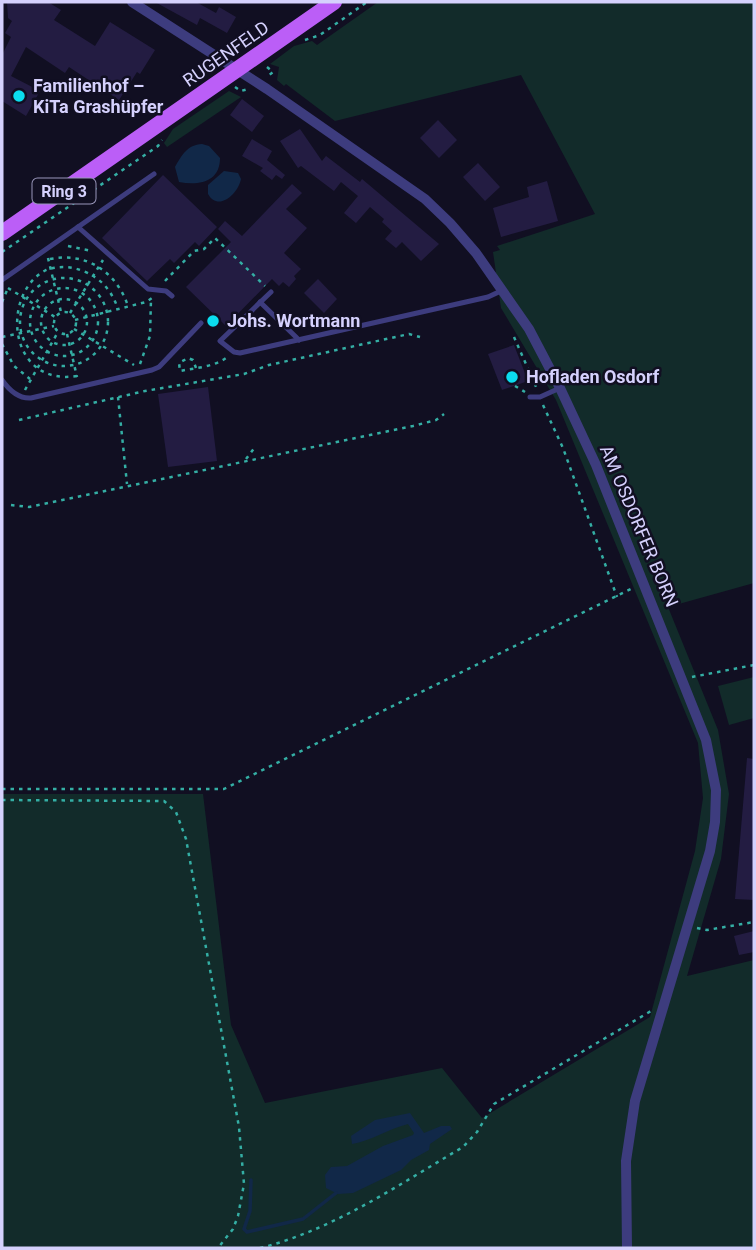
<svg xmlns="http://www.w3.org/2000/svg" width="756" height="1250" font-family="Roboto,sans-serif">
	<style>
		.green { fill: #122b2a }
		.water { fill: #112848 }
		.lines { fill: none; stroke-linecap: round; stroke-linejoin: round }
		.stream { stroke: #112848; stroke-width: 3.5 }
		.building { fill: #231c42 }
		.path { stroke: #34aea4; stroke-width: 2.5; stroke-dasharray: 3.5 5; stroke-linecap: butt }
		.lane { stroke: #3d3c7e; stroke-width: 5 }
		.street { stroke: #3d3c7e; stroke-width: 10 }
		.primary { stroke: #bb5ef7; stroke-width: 16 }
		.poi-dot { fill: #0bdcef; stroke: #110f22; stroke-width: 2.5 }
		.labels { text-anchor: middle; stroke-width: 5; stroke-linejoin: round; paint-order: stroke }
		.shield { fill: #110f22; stroke: #9a97bb; stroke-width: 2 }
		.shield-label { font-size: 16px; font-weight: bold; fill: #d5d1fd }
		.street-label { font-size: 18px; fill: #d5d1fd; stroke: #110f22 }
		.poi-label { font-size: 18px; font-weight: bold; fill: #d5d1fd; stroke: #110f22; text-anchor: start }
	</style>
	<rect width="100%" height="100%" fill="#110f22"/>
	<g class="green">
		<path d="M378 2H754V583L668 607 718 730 729 794 721 859 687 976 754 960V1248H2V794H203L231 1025 265 1103 442 1068 482 1118 650 1017 695 851 703 798 698 743 556 400 501 308 493 252 500 250 497 246 595 214 521 75 335 121 286 84 284 86 277 80 279 67 270 64 294 46 312 41 317 45Z"/>
		<path d="M229 91 241 97 167 147 164 143 173 129Z"/>
		<path d="M754 677V718L729 725 718 686Z"/>
	</g>
	<g class="water">
		<path d="M202 144 209 146 220 158C220 182 199 186 179 182L175 167C182 155 187 145 202 144Z"/>
		<path d="M224 171 238 173 241 179C238 194 218 212 208 194V185Z"/>
		<path d="M410 1113 424 1133 441 1126H450L452 1129 430 1144 429 1150 411 1160 401 1170 353 1193 338 1194 326 1188 325 1175 331 1167 347 1166 383 1146 413 1135 414 1133 408 1124C388 1129 371 1141 352 1144L351 1136 375 1120Z"/>
	</g>
	<g class="lines">
		<path class="stream" d="M251 1180 250 1211 244 1229 247 1232 303 1219 336 1193"/>
	</g>
	<g class="building">
		<path d="M7 2H48L61 10 54 20 95 46 110 22 155 50 140 74 137 72 119 100 69 67 65 73 26 47 11 76 40 91 26 116 2 101V55L11 37 5 33 12 21 8 18Z"/>
		<path d="M155 2H196L216 13 219 7 236 17 227 33 200 18 197 25Z"/>
		<path d="M242 99 264 116 252 132 230 115Z"/>
		<path d="M438 120 457 140 439 158 420 138Z"/>
		<path d="M300 129 322 161 326 156 360 182 362 179 439 244 421 261 402 242 396 248 385 239 392 231 382 222 384 219 370 207 356 223 344 213 358 196 341 182 334 191 301 166 298 168 280 141Z"/>
		<path d="M252 139 272 151 267 160 285 175 282 179 276 175 272 180 260 171 263 168 242 156Z"/>
		<path d="M478 163 500 187 485 201 463 177Z"/>
		<path d="M163 175 217 227 199 246 195 242 174 263 170 259 147 281 102 238Z"/>
		<path d="M547 181 558 221 501 237 493 208 529 197 527 187Z"/>
		<path d="M292 184 302 193 286 209 307 228 284 253 301 269 294 276 296 279 289 287 283 282 279 286 272 279 226 326 186 287 231 242 218 229 225 221 242 236Z"/>
		<path d="M318 279 337 299 324 313 304 293Z"/>
		<path d="M514 345 528 381 502 390 488 354Z"/>
		<path d="M208 387 217 461 168 467 158 394Z"/>
		<path d="M747 758 754 759V900L735 899Z"/>
		<path d="M754 931V952L739 955 734 936Z"/>
	</g>
	<g class="lines">
		<g class="path">
			<path d="M305 40 320 35 367 2"/>
			<path d="M267 67 273 72 268 76"/>
			<path d="M235 87 241 91 248 89"/>
			<path d="M68 246 92 251"/>
			<path d="M2 252 158 146 162 140"/>
			<path d="M48 258 61 312"/>
			<path d="M50 259C86 252 116 271 128 306"/>
			<circle cx="64" cy="322" r="44"/>
			<path d="M165 281 194 251 204 249 215 238 265 286"/>
			<path d="M8 288 55 317"/>
			<circle cx="64" cy="322" r="34"/>
			<circle cx="64" cy="322" r="23"/>
			<path d="M2 302 8 288"/>
			<circle cx="65" cy="323" r="11"/>
			<path d="M70 313 103 260"/>
			<path d="M75 320 146 302 152 298"/>
			<path d="M74 329 134 365"/>
			<path d="M67 334 77 377"/>
			<path d="M2 337 54 326"/>
			<path d="M514 337 537 389"/>
			<path d="M2 344 14 366 30 379"/>
			<path d="M140 364 150 336 151 299"/>
			<path d="M196 368 193 360 188 358 179 363 180 371C195 368 213 367 226 358"/>
			<path d="M77 376C8 387 0 294 46 270 57 266 71 266 83 271 101 278 112 291 118 309"/>
			<path d="M515 386 525 392"/>
			<path d="M25 390 58 332"/>
			<path d="M118 397 127 484"/>
			<path d="M543 405 563 448 617 597"/>
			<path d="M19 420 145 391 244 374 269 365 409 334 420 337"/>
			<path d="M246 459 255 447"/>
			<path d="M11 505 29 507 413 426 436 420 444 414"/>
			<path d="M692 677 754 665"/>
			<path d="M2 789H224L635 587"/>
			<path d="M2 800 164 801 176 812 186 839 239 1127 244 1184 238 1216 233 1229 218 1248"/>
			<path d="M697 928 707 930 754 922"/>
			<path d="M260 1248C333 1230 398 1185 463 1147L477 1132 494 1104 651 1011"/>
		</g>
		<g class="lane">
			<path d="M78 227 148 289 166 291 172 296"/>
			<path d="M2 280 154 174"/>
			<path d="M271 292 220 341 234 352 240 353 488 297 503 290"/>
			<path d="M260 302 299 340"/>
			<path d="M2 380C9 390 18 399 31 398L152 370 159 367 201 323"/>
			<path d="M530 397H540L560 388"/>
		</g>
		<path class="street" d="M132 2 267 89 425 199 450 223 476 253 529 329 560 388 596 465 706 740 716 790 715 822 710 851 635 1101 626 1161 627 1248"/>
		<path class="primary" d="M2 233 334 2"/>
	</g>
	<g class="poi-dot">
		<circle cx="19" cy="96" r="7"/>
		<circle cx="213" cy="321" r="7"/>
		<circle cx="512" cy="377" r="7"/>
	</g>
	<g class="labels">
		<rect class="shield" x="32.5" y="178.5" width="63" height="25" rx="5"/>
		<g class="shield-label">
			<text x="64" y="197">Ring 3</text>
		</g>
		<g class="street-label">
			<text transform="translate(226 54) rotate(-35)" y="6">RUGENFELD</text>
			<text transform="translate(639 526) rotate(67)" y="6">AM OSDORFER BORN</text>
		</g>
		<g class="poi-label">
			<text x="33" y="92">Familienhof –<tspan x="33" dy="21">KiTa Grashüpfer</tspan></text>
			<text x="227" y="327">Johs. Wortmann</text>
			<text x="526" y="383">Hofladen Osdorf</text>
		</g>
	</g>
	<rect width="756" height="1250" fill="none" stroke="#d5d1fd" stroke-width="7"/>
</svg>
